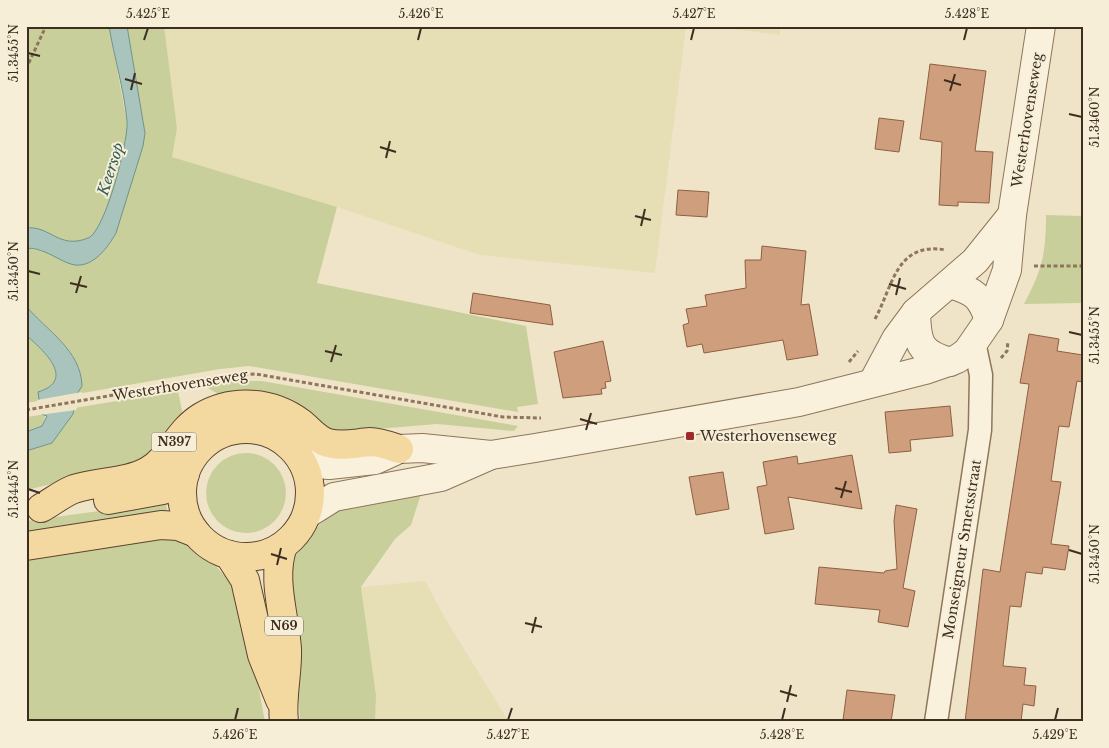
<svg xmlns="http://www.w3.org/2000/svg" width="1109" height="748" font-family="'Libre Baskerville',serif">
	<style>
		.farmland { fill: #e6deb5 }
		.green { fill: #c9cf9b }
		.water { fill: #a9c4bc; stroke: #6f938a }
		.pier { fill: #f0e4c8 }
		.building { fill: #cf9f7d; stroke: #8d5f41 }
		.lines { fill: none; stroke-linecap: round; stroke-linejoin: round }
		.minor-casing { stroke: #8d765c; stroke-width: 25 }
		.tertiary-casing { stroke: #8d765c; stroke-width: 30 }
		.primary-casing { stroke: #5b4430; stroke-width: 30 }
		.path { stroke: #8d765c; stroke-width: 3; stroke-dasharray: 4 2.5; stroke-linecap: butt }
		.minor { stroke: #faf1dc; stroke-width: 22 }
		.tertiary { stroke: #faf1dc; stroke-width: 28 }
		.primary { stroke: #f3d9a0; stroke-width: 28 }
		.ticks { fill: none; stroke: #3d2e20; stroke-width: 2 }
		.poi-dot { fill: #9e2a2b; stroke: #f7eed8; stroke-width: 2 }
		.labels { text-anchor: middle; stroke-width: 4; stroke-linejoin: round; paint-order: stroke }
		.shield { fill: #f7eed8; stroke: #756857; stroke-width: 1 }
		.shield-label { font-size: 12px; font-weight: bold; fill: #3d2e20 }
		.street-label { font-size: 14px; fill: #3d2e20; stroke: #f7eed8 }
		.poi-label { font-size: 14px; fill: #3d2e20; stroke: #f7eed8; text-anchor: start }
		.water-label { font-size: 15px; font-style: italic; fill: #2f5d5a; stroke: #f7eed8 }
		.neatline { fill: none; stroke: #3d2e20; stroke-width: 2 }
		.ticks-label { font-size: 12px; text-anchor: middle; fill: #3d2e20 }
	</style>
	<rect width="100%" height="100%" fill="#f0e4c8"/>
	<g class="farmland">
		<path d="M164 26H686L655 273 480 255 337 207 172 157 177 128Z"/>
		<path d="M710 26H780V35Z"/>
		<path d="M425 581 445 618 509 722H375L376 694 361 587Z"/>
	</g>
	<g class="green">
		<path d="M26 26H109L127 122 126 135C122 155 108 222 95 234 89 239 77 242 70 242 54 242 43 226 26 228Z"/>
		<path d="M127 26H164L177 128 172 157 337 207 317 283 526 326 538 404 517 407 518 412 249 366 220 369 77 394 82 386C81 349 47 331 26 306V249H37L84 264 145 133Z"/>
		<path d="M1046 215 1083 216V303L1024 304C1042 270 1046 254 1046 215Z"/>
		<path d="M26 335C43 350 77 379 38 392L39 401 26 403Z"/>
		<path d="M230 381H262L518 426 514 431 437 424 341 432 220 395 204 386Z"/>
		<path d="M178 391 183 415 172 424 150 452 136 462 122 468 26 490V451L52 443 73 414 74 408Z"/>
		<path d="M46 414 42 426 26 432V417Z"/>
		<circle cx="246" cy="493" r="40"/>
		<path d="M422 491 411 525 395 539 361 587 376 695 375 722H300L291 562 318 526 336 511Z"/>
		<path d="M165 502 168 513 26 538V521Z"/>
		<path d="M154 534 178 538 214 564 230 582 255 667 265 722H26V555Z"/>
	</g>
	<g class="water">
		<path d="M109 26H127L145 133 143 146 116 233C108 247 94 267 75 265 64 263 55 256 45 252 39 250 33 247 26 249V228C50 225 59 250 88 238 105 232 129 139 127 121 124 89 114 57 109 26Z"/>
		<path d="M26 306C47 331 81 350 82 386L77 394 73 414 52 443 26 451V432L42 426 47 416 41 414 38 392C77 380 43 350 26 335Z"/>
	</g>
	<path class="pier" d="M82 392 76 410 39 415 37 400Z"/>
	<g class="building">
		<path d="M930 64 986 71 975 151 993 152 989 203 958 202V206L939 205 942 142 920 139Z"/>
		<path d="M879 118 904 121 899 152 875 149Z"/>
		<path d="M678 190 709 192 707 217 676 215Z"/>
		<path d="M762 246 806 251 801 305 809 304 818 355 787 360 783 340 704 353 702 344 687 347 683 325 689 323 686 309 707 306 705 295 746 288 745 260H761Z"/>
		<path d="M473 293 550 305 553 325 470 313Z"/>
		<path d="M1029 334 1059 339 1057 351 1083 355V382L1077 381 1069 427 1059 426 1051 481 1061 482 1051 544 1069 546 1065 570 1043 567 1042 574 1026 572 1021 607 1010 606 1003 666 1026 668 1024 685 1036 686 1034 706 1023 704 1021 722H965L983 569 1000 572 1029 384 1020 383Z"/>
		<path d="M603 341 611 381 605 382 606 388 601 389 602 394 563 398 554 352Z"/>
		<path d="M950 406 953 436 910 440 911 451 889 453 885 412Z"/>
		<path d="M852 455 862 509 788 497 794 529 765 534 757 487 767 485 763 462 797 456 798 464Z"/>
		<path d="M723 472 729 509 696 515 689 477Z"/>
		<path d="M896 505 917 509 903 588 915 591 908 627 878 622 880 610 815 604 819 567 884 573 885 571 897 569 894 521Z"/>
		<path d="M847 690 895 695 891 722 843 720Z"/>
	</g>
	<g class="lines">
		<defs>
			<path id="minor" d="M936 722 980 430 981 375 974 342"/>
			<g id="tertiary">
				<path d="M950 284C974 291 981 296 989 320"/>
				<path d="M916 312C917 343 919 353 950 362"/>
				<path d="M873 382 896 339 916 312 975 261 1012 215"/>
				<path d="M301 458 311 463 329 465 375 460 399 449 422 448 491 455 535 448 799 402 925 370 957 359 967 352 989 320 1007 270 1012 215 1041 26"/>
				<path d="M307 514 334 497 441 477 489 456"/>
			</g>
			<g id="primary">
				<circle cx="246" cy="493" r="64"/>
				<path d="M108 500 163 490 185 474"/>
				<path d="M41 508C52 502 63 493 74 489 98 481 126 483 148 471 170 459 177 432 201 417 232 398 272 401 301 423 310 430 317 440 328 443 342 447 356 443 370 442 379 442 390 446 399 449"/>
				<path d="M26 546 161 525 178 526 196 533"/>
				<path d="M283 546C271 578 285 616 287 649 288 673 281 697 284 722"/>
				<path d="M229 555 245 580 262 655 280 700"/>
			</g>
		</defs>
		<use href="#minor" class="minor-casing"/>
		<use href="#tertiary" class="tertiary-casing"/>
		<use href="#primary" class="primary-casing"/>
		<g class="path">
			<path d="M26 69 46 26"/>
			<path d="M1034 266H1083"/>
			<path d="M875 319C893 286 896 241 946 250"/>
			<path d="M1001 358 1007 351 1008 341"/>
			<path d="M849 362 858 351"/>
			<path d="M26 410 225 376 256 374 503 417 541 418"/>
		</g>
		<use href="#minor" class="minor"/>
		<use href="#tertiary" class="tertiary"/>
		<use href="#primary" class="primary"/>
	</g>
	<path class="ticks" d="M144 40 148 28M418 40 421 28M691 40 694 28M964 40 967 28M28 53 40 56M125 79 142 84M944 80 961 85M131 90 135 73M950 91 955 74M1069 114 1082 117M380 147 396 152M386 158 390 141M635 216 651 220M641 226 645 209M28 271 40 274M70 283 87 287M889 284 906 289M76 293 81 276M896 295 900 278M1069 332 1082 335M325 351 342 355M331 362 336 345M580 419 597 424M586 430 591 413M835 488 852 492M28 489 40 493M841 498 846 481M1069 550 1082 554M271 554 287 559M277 565 281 548M525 623 542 627M532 633 536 617M780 691 797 696M787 702 791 685M235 720 238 708M508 720 512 708M782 720 785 708M1055 720 1058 708"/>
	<rect class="poi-dot" x="685" y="431" width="10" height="10" rx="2.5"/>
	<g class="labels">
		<g class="shield">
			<rect x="151.5" y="432.5" width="45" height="19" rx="4"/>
			<rect x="265" y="616.5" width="38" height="19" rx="4"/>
		</g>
		<g class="shield-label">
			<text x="174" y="446">N397</text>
			<text x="284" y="630">N69</text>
		</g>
		<g class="street-label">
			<text transform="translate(1027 120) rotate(-81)" y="5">Westerhovenseweg</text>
			<text transform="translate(180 385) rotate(-9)" y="5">Westerhovenseweg</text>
			<text transform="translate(962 549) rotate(-81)" y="5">Monseigneur Smetsstraat</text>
		</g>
		<g class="poi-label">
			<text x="700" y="441">Westerhovenseweg</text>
		</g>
		<g class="water-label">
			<text transform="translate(111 169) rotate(-72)" y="5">Keersop</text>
		</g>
	</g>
	<rect width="1109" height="748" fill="none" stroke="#f7eed8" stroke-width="55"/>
	<rect x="28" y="28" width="1054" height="692" class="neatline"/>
	<g class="ticks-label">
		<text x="148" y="18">5.425°E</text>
		<text x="421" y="18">5.426°E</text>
		<text x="694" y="18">5.427°E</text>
		<text x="967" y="18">5.428°E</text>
		<text transform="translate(14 53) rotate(-90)" y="4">51.3455°N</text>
		<text transform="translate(1095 117) rotate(-90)" y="4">51.3460°N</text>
		<text transform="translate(14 271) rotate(-90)" y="4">51.3450°N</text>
		<text transform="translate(1095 335) rotate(-90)" y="4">51.3455°N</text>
		<text transform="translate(14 489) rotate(-90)" y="4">51.3445°N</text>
		<text transform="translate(1095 554) rotate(-90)" y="4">51.3450°N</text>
		<text x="235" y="739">5.426°E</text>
		<text x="508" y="739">5.427°E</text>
		<text x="782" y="739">5.428°E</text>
		<text x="1055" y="739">5.429°E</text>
	</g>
</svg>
